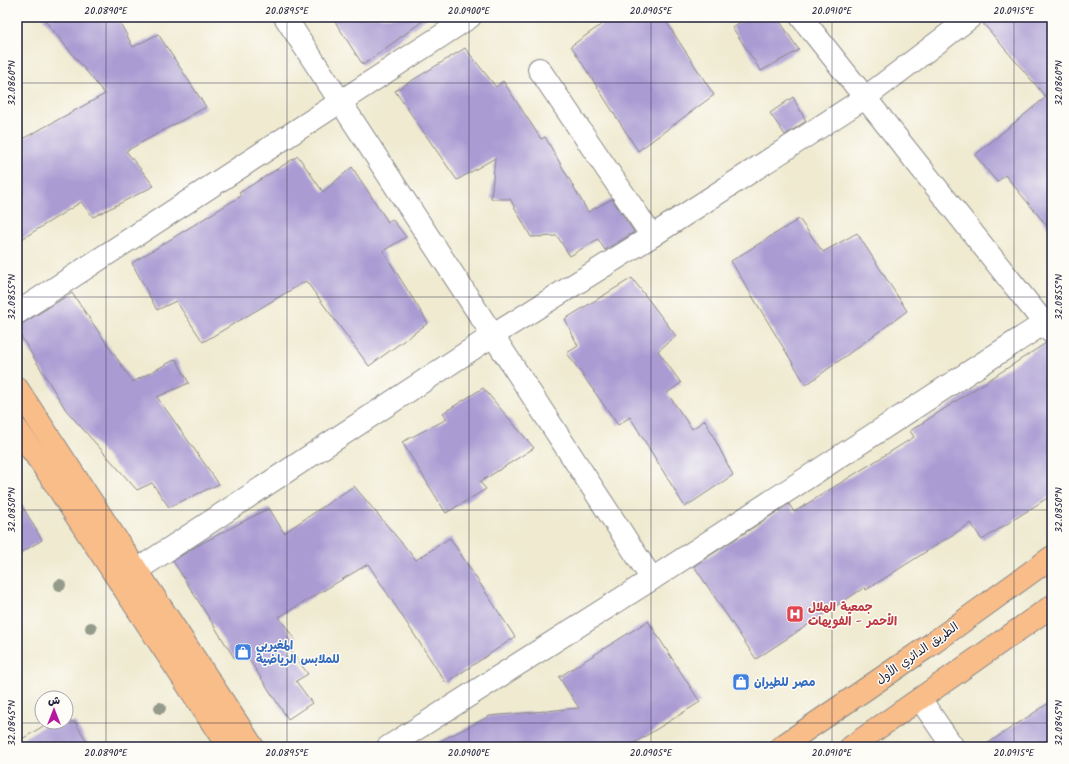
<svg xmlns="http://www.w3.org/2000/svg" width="1069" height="764" font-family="Kalam,'Playpen Sans Arabic',sans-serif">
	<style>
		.building { fill: #aa9cd3 }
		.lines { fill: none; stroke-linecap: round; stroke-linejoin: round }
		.minor-casing { stroke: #888686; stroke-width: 24 }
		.major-casing { stroke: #888686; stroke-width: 24 }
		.highway-casing { stroke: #888686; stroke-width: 24 }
		.minor { stroke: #fff; stroke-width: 22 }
		.major { stroke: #f9bd89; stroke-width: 22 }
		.highway { stroke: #f9bd89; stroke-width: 22 }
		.tree { fill: #959b8b }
		.ticks { fill: none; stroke: #22223b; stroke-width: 1; stroke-opacity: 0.45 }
		.labels { text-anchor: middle; stroke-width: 3; stroke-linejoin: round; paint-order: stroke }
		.health-label { font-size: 12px; font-weight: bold; fill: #be3a42; stroke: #fdfcf7; text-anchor: start }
		.shop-label { font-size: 12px; font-weight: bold; fill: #366cbe; stroke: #fdfcf7; text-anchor: start }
		.street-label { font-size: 12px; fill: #22223b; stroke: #fdfcf7 }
		.neatline { fill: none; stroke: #22223b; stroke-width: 1.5 }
		.ticks-label { font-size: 10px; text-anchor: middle; fill: #22223b }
	</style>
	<rect width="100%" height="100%" fill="#fdfcf7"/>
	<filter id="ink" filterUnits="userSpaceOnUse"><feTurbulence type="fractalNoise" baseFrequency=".025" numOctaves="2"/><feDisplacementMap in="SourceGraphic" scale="8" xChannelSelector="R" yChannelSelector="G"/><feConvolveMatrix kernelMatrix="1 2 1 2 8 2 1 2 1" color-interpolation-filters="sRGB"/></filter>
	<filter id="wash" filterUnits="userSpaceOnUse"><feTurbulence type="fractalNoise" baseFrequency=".012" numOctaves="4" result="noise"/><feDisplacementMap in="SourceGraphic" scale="16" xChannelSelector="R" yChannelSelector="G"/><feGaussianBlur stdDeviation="0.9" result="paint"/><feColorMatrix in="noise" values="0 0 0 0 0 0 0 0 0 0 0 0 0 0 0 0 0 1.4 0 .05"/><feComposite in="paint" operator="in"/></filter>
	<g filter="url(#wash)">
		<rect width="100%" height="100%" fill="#efead0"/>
		<g id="blocks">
			<g class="building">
				<path d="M42 17H117L133 47 158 34 206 107 126 151 154 186 93 217 81 202 17 242V142L105 94Z"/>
				<path d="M332 17H428L363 65Z"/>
				<path d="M612 17H663L714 95 638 151 571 46Z"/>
				<path d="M750 17H777L799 50 761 71 732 27Z"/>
				<path d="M983 17H1052V232L1005 175 997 182 975 155 1046 97 982 22Z"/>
				<path d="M465 48 496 87 503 81 541 139 545 137 588 212 612 199 634 232 605 250 598 239 570 256 557 236 531 237 510 199H491L495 158 457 180 395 91Z"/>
				<path d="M793 97 806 121 785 135 770 113Z"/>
				<path d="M298 156 323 192 352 167 388 222 392 219 406 237 383 251 428 323 369 366 306 281 203 342 176 301 157 310 132 263 241 196 239 193Z"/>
				<path d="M799 219 823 252 857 233 907 311 806 385 731 261Z"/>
				<path d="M632 278 676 336 658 351 681 383 667 393 692 429 705 420 733 475 685 507 630 417 618 425 567 353 578 346 565 319Z"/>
				<path d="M72 293 133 382 176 359 189 383 157 397 219 484 169 507 152 483 137 490 66 410 17 330V327Z"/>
				<path d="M1046 343 1052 345V495L982 540 971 523 866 590 865 587 756 659 694 566 789 504 794 512 914 437 910 431Z"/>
				<path d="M483 388 534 448 480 482 486 489 446 513 402 442 447 419 443 413Z"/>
				<path d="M354 486 416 560 450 538 515 637 446 683 368 564 279 617 295 640 285 643 308 674 296 681 312 703 288 719 246 655 235 659 173 561 193 548 269 508 284 533Z"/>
				<path d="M17 497 42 540 17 555Z"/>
				<path d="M648 621 700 702 628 747H428L490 716 579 708 559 677Z"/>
				<path d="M1052 701V747H982Z"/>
				<path d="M50 722H75L90 747H17V742Z"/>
			</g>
		</g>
	</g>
	<g filter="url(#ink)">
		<use href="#blocks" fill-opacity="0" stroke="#888686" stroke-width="1"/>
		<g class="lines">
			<defs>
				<g id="minor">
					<path d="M285 17 652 579"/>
					<path d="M801 17 1052 333"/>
					<path d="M539 69 652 236"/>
					<path d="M17 313 470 17"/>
					<path d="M137 570 492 336 652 236 866 97 971 17"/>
					<path d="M920 699 953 747"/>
					<path d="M388 747 652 579 1052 318"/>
				</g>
				<g id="major">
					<path d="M781 747 933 643 1052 557"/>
					<path d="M851 747 1052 606"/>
				</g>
				<g id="highway">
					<path d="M17 388 253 747"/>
					<path d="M17 429 48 473 228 747"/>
				</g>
			</defs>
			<use href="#minor" class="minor-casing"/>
			<use href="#major" class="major-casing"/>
			<use href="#highway" class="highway-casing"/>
			<use href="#minor" class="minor"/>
			<use href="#major" class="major"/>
			<use href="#highway" class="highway"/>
		</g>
		<g class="tree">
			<circle cx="60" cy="585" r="6"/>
			<circle cx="91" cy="628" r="6"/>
			<circle cx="160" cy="708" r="6"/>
		</g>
	</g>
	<path class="ticks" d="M106 17V747M287 17V747M469 17V747M651 17V747M832 17V747M1014 17V747M17 83H1052M17 297H1052M17 510H1052M17 723H1052"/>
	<defs>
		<symbol id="hospital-square" viewBox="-11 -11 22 22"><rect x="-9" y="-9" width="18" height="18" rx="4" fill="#e0444e" stroke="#fdfcf7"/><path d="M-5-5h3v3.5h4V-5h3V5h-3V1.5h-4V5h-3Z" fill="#fff"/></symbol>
		<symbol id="shop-square" viewBox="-11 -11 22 22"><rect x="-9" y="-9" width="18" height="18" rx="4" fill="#3f7fe0" stroke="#fdfcf7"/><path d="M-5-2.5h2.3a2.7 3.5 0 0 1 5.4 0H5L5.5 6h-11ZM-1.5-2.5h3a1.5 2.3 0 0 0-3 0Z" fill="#fff"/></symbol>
	</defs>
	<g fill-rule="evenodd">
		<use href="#hospital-square" x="785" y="604" width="20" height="20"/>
		<use href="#shop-square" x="233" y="642" width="20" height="20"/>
		<use href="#shop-square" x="731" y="672" width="20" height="20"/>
	</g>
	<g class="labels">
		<g class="health-label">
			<text x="808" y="611">جمعية الهلال<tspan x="808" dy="14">الأحمر - الفويهات</tspan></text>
		</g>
		<g class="shop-label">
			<text x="256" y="649">المغيربي<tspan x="256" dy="14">للملابس الرياضية</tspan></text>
			<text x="754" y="686">مصر للطيران</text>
		</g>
		<g class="street-label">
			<text transform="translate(917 653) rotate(-35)" y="4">الطريق الدائري الأول</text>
		</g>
	</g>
	<rect width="1069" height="764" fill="none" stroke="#fdfcf7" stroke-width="44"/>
	<g transform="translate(54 710)"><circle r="19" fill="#fdfcf7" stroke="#a5a5ac"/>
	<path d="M0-3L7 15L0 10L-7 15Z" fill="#b5179e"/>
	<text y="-6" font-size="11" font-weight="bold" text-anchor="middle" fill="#22223b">ش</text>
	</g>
	<rect x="22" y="22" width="1025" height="720" class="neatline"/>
	<g class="ticks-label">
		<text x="106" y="14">20.0890°E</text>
		<text x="287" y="14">20.0895°E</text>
		<text x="469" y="14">20.0900°E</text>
		<text x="651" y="14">20.0905°E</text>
		<text x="832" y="14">20.0910°E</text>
		<text x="1014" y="14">20.0915°E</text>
		<text transform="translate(11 83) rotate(-90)" y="4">32.0860°N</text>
		<text transform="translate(1058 83) rotate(-90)" y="4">32.0860°N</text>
		<text transform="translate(11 297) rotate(-90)" y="4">32.0855°N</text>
		<text transform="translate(1058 297) rotate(-90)" y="4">32.0855°N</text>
		<text transform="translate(11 510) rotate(-90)" y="4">32.0850°N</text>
		<text transform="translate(1058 510) rotate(-90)" y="4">32.0850°N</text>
		<text transform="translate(11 723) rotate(-90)" y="4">32.0845°N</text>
		<text transform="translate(1058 723) rotate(-90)" y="4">32.0845°N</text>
		<text x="106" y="756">20.0890°E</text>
		<text x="287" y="756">20.0895°E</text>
		<text x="469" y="756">20.0900°E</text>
		<text x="651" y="756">20.0905°E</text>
		<text x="832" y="756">20.0910°E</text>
		<text x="1014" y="756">20.0915°E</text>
	</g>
</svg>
